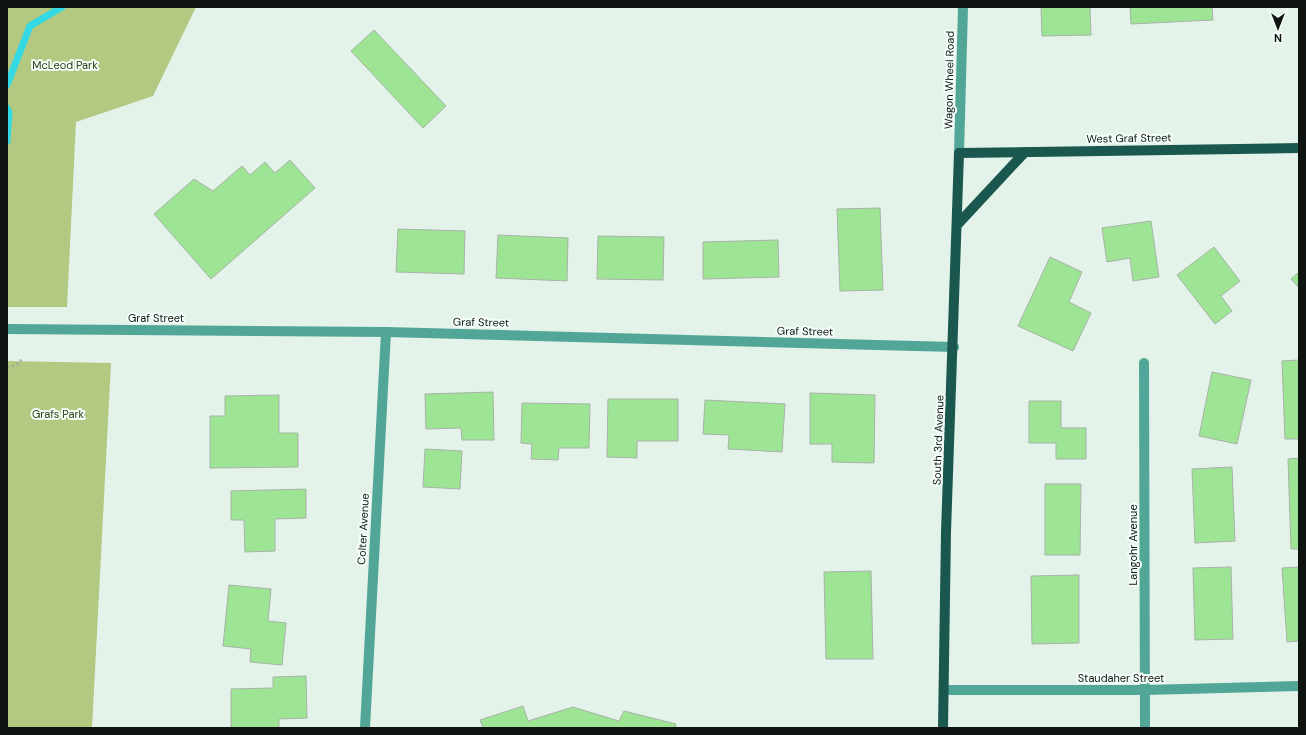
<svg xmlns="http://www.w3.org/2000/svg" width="1306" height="735" font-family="'DM Sans',sans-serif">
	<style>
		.green { fill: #b3c881 }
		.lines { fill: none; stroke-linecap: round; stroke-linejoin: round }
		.stream { stroke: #34d9e3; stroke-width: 7 }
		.building { fill: #9ee495; stroke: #a8b2a7 }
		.path { stroke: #9ea9a2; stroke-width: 2.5; stroke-dasharray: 2 3; stroke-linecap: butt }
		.minor { stroke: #52a698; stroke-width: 10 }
		.major { stroke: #1a584f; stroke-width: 10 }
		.labels { text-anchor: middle; stroke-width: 4; stroke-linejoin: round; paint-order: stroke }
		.park-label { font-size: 11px; fill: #313c13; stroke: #f5fef9 }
		.street-label { font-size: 11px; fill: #0f1411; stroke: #f5fef9 }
	</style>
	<rect width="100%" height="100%" fill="#e4f3ea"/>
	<g class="green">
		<path d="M7 7H196L153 96 76 122 67 307H7Z"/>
		<path d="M7 361 111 363 92 728H7Z"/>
	</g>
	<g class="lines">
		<g class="stream">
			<path d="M7 85 30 26 62 7"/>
			<path d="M7 108 9 113 7 141"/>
		</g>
	</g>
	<g class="building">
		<path d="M1041 7H1090L1091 35 1042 36Z"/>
		<path d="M1130 7H1212L1213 20 1131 24Z"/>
		<path d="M374 30 446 106 423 128 351 51Z"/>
		<path d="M290 160 315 188 211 279 154 214 194 179 213 191 242 166 250 175 265 162 275 173Z"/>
		<path d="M880 208 883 290 840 291 837 209Z"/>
		<path d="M1151 221 1159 277 1133 281 1130 258 1107 262 1102 228Z"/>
		<path d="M398 229 465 231 464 274 396 272Z"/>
		<path d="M498 235 568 238 567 281 496 278Z"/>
		<path d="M598 236 664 237 663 280 597 279Z"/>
		<path d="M778 240 779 277 703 279V242Z"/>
		<path d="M1214 247 1240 281 1221 296 1232 311 1215 324 1177 275Z"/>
		<path d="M1050 257 1082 272 1069 302 1091 313 1073 351 1018 326Z"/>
		<path d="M1299 272V288L1291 279Z"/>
		<path d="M1299 360V439H1285L1282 361Z"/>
		<path d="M1212 372 1251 380 1237 444 1199 436Z"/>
		<path d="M493 392 494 440H462L461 428 426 429 425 394Z"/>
		<path d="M810 393 875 395 874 463 832 462V444H810Z"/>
		<path d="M279 395V433H298V467L210 468V416H225V396Z"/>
		<path d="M608 399H678V441H637V458L607 457Z"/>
		<path d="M705 400 785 404 782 452 728 449 729 435 703 434Z"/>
		<path d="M1029 401H1061V428H1086V459H1056V443H1029Z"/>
		<path d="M522 403 590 404 589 448H559L558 460 531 459 532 444 521 443Z"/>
		<path d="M425 449 462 451 460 489 423 487Z"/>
		<path d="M1299 458V549H1291L1288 459Z"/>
		<path d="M1232 467 1235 541 1195 543 1192 469Z"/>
		<path d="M1045 484H1081L1080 555H1045Z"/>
		<path d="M306 489V518L275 519V551L245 552 244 520H231V491Z"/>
		<path d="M1231 567 1233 639 1195 640 1193 568Z"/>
		<path d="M1299 567V641L1287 642 1282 568Z"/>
		<path d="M871 571 873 659H826L824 572Z"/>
		<path d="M1079 575V643L1032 644 1031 576Z"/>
		<path d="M229 585 271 589 268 621 286 623 282 665 250 662 251 649 223 646Z"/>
		<path d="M306 676 307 718 279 719V728H231V689L273 688V677Z"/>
		<path d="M523 706 528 721 573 707 619 721 624 711 676 724 675 728H483L480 720Z"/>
	</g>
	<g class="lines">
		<path class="path" d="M7 368 17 364 23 358"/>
		<g class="minor">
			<path d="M959 153 963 7"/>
			<path d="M7 329 386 332 954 347"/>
			<path d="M1144 363 1145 728"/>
			<path d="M944 690H1145L1299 686"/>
			<path d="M365 728 386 332"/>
		</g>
		<g class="major">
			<path d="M957 225 1025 152"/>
			<path d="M943 728 946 532 959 153 1299 148"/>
		</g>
	</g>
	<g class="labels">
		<g class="park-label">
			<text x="65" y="69">McLeod Park</text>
			<text x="58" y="418">Grafs Park</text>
		</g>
		<g class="street-label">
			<text transform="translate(949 80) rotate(-89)" y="4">Wagon Wheel Road</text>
			<text transform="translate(1129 138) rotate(-1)" y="4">West Graf Street</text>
			<text x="156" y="322">Graf Street</text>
			<text transform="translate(481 322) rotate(1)" y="4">Graf Street</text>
			<text transform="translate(805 331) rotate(1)" y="4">Graf Street</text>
			<text transform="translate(938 440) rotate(-88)" y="4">South 3rd Avenue</text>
			<text transform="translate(363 529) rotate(-87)" y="4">Colter Avenue</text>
			<text transform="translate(1133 545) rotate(-90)" y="4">Langohr Avenue</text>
			<text x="1121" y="682">Staudaher Street</text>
		</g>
	</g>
	<rect width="1306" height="735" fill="none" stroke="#0f1411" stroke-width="16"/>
	<g transform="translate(1278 28) rotate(180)" stroke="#f5fef9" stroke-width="3" paint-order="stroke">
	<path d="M0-3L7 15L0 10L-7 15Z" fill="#0f1411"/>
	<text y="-6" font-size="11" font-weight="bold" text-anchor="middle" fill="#0f1411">N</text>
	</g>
</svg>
